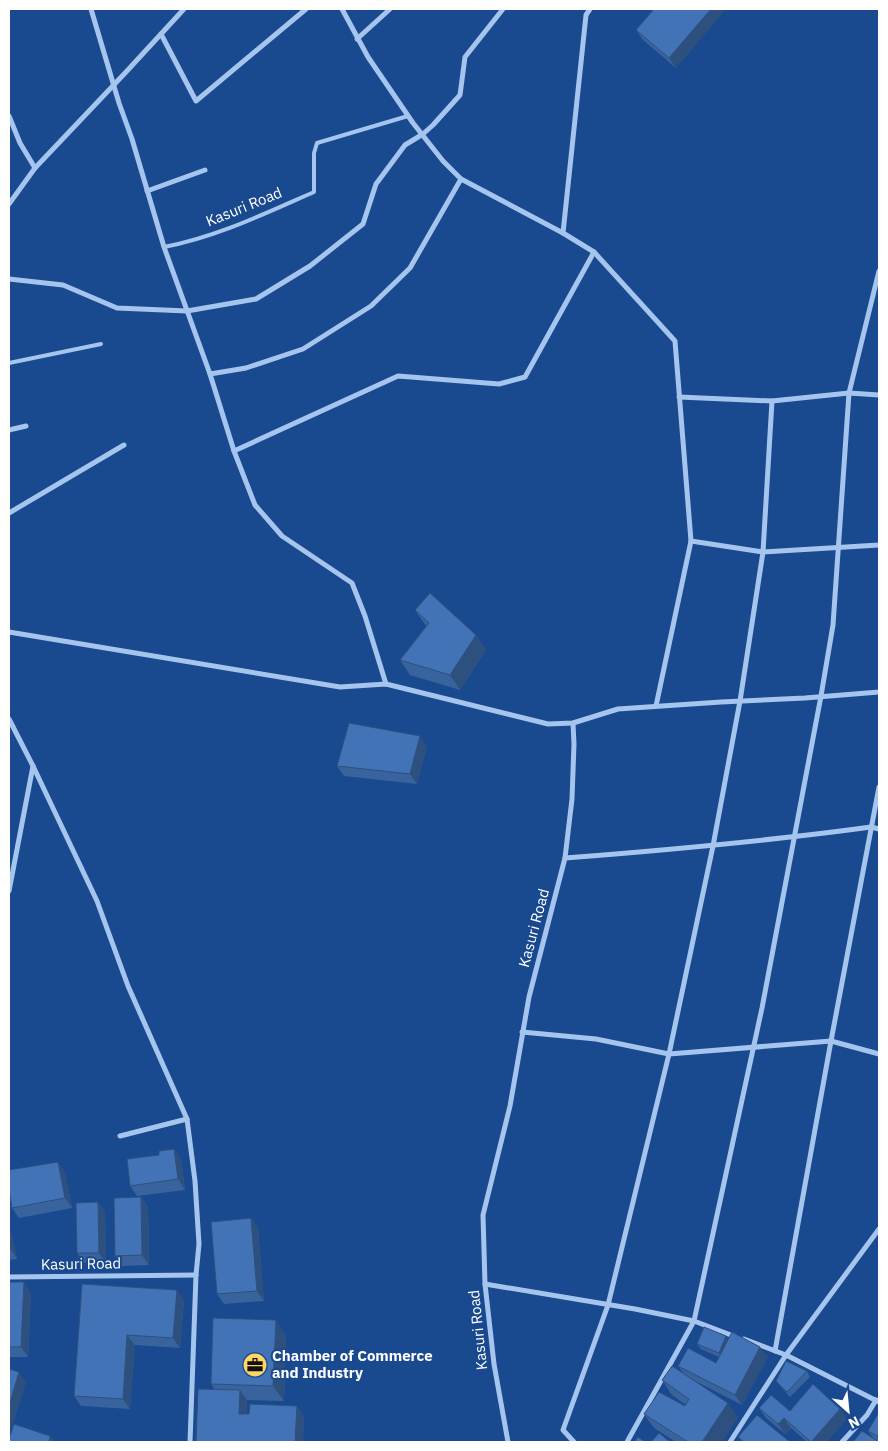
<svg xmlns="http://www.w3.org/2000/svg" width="888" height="1451" font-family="'IBM Plex Sans',sans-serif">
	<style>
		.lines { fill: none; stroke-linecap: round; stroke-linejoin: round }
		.lane { stroke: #a5c5ee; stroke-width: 4 }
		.street { stroke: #a5c5ee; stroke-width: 5 }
		.wall { fill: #39639d }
		.shaded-wall { fill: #2e507f }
		.building { fill: #4273b6; stroke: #2e507f }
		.labels { text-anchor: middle; stroke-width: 4; stroke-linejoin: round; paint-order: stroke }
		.street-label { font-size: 15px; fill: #fff; stroke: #19498e }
		.poi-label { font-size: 15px; font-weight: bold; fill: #fff; stroke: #19498e; text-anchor: start }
	</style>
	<rect width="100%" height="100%" fill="#19498e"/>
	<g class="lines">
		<g class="lane">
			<path d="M164 247C217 237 266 213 314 192V153L317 143 408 116"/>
			<path d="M9 363 101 344"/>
		</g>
		<g class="street">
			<path d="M91 9 119 103 132 139 164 247 210 374 234 451 255 505 282 536 352 583 365 616 386 684"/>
			<path d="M342 9 368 57 413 123 443 161 461 179 563 233 594 252 675 341 691 541 656 706"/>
			<path d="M161 34 196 101 306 9"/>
			<path d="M357 39 390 9"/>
			<path d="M9 116 20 143 35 168"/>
			<path d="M147 191 205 170"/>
			<path d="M9 204 35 168 126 72 184 9"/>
			<path d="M563 233 586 15 590 9"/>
			<path d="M9 279 63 285 117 308 187 311 256 299 310 266 363 224 376 184 405 145 423 134 433 125 460 95 465 57 503 9"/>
			<path d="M210 374 246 368 303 349 371 306 410 268 461 179"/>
			<path d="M679 397 772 401 849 393 879 395"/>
			<path d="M9 430 26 426"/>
			<path d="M234 451 398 376 499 384 525 377 594 252"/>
			<path d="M9 513 124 445"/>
			<path d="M691 541 763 552 879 545"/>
			<path d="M9 632 340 687 386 684 548 724 573 723 618 709 721 702 805 698 879 692"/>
			<path d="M9 719 33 766 97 901 128 986 187 1119 195 1181 199 1244 196 1275 190 1442"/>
			<path d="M565 858C667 850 769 841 871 827L879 829"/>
			<path d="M9 891 33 766"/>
			<path d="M522 1032 596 1039 669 1054 831 1041 879 1054"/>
			<path d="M120 1136 187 1119"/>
			<path d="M9 1277 196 1275"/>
			<path d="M485 1284 635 1309 694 1321 736 1337"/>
			<path d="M744 1339 786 1355 879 1402"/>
			<path d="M775 1351 831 1041 879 787"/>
			<path d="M508 1442 494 1364 485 1284 483 1215 510 1106 529 997 565 858 572 799 574 744 573 723"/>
			<path d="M574 1442 563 1430 608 1305 669 1054 713 846 740 701 763 552 772 401"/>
			<path d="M627 1442 694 1321 762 1008 821 696 833 625 849 393 879 271"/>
			<path d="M730 1442 786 1355 879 1229"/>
			<path d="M842 1442 867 1415 876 1400"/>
		</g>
	</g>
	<g class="wall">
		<path d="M654 9 676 68 643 40 636 30Z"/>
		<path d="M415 610 476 635 486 650 460 690 410 675 400 660 426 626Z"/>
		<path d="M427 746 417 784 344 776 337 766Z"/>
		<path d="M174 1149 181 1159 185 1190 137 1196 130 1186 159 1155Z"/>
		<path d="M65 1172 72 1208 19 1218 12 1208Z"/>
		<path d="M141 1197 148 1207 149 1265 122 1266 115 1256Z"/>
		<path d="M98 1202 105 1212 106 1263H84L77 1253Z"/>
		<path d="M251 1218 258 1228 264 1301 224 1304 217 1294Z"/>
		<path d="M9 1224 17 1259 9 1260Z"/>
		<path d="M9 1282 31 1293 28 1357H9Z"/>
		<path d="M82 1284 184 1300 180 1348 135 1345 130 1409 81 1406 74 1396Z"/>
		<path d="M286 1335 284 1401 247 1400 246 1414 304 1416 303 1442H196L214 1389 211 1384Z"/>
		<path d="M728 1340 768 1357 742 1405 693 1380 738 1417 722 1442H676L654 1428 644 1414 685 1406 686 1405 672 1395 662 1380 684 1374 678 1366 716 1363 719 1357 701 1349 697 1344Z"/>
		<path d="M807 1371 810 1377 790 1397 780 1386 776 1381Z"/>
		<path d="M759 1408 790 1411 847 1419 826 1442H807L791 1428 785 1434 766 1418Z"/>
		<path d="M879 1412V1442L874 1439 868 1431Z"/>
	</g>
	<g class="shaded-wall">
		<path d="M711 9H726L676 68 669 58Z"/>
		<path d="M476 635 486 650 460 690 450 675Z"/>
		<path d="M420 736 427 746 417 784 410 774Z"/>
		<path d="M174 1149 181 1159 185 1190 178 1179Z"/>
		<path d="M58 1162 65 1172 72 1208 65 1198Z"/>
		<path d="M141 1197 148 1207 149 1265 142 1255Z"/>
		<path d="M98 1202 105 1212 106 1263 99 1253Z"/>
		<path d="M251 1218 258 1228 264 1301 257 1291Z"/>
		<path d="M9 1224 17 1259 10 1248 9 1244Z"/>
		<path d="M24 1282 31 1293 28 1357 21 1347Z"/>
		<path d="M177 1290 184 1300 180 1348 173 1338Z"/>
		<path d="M276 1320 286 1335 284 1401 273 1386Z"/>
		<path d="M127 1335 135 1345 130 1409 123 1399Z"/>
		<path d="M726 1336 729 1342 722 1358 719 1353Z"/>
		<path d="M760 1347 768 1357 742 1405 735 1395Z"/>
		<path d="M19 1372 26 1382 12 1429 9 1424V1406Z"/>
		<path d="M240 1390 247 1400 246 1424 239 1414Z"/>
		<path d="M728 1403 738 1417 722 1442H702Z"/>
		<path d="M297 1406 304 1416 303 1442H295Z"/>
		<path d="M840 1409 847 1419 826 1442H811Z"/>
		<path d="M784 1418 791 1428 785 1434 778 1424Z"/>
		<path d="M50 1436 55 1442H49Z"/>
	</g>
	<g class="building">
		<path d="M654 9H711L669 58 636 30Z"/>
		<path d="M430 593 476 635 450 675 400 660 429 623 415 610Z"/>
		<path d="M349 723 420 736 410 774 337 766Z"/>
		<path d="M174 1149 178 1179 130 1186 127 1159 159 1155V1151Z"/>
		<path d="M58 1162 65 1198 12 1208 9 1190V1170Z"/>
		<path d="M141 1197 142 1255 115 1256 114 1198Z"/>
		<path d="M98 1202 99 1253H77L76 1203Z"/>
		<path d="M251 1218 257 1291 217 1294 211 1222Z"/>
		<path d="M9 1282H24L21 1347H9Z"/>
		<path d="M82 1284 177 1290 173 1338 127 1335 123 1399 74 1396Z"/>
		<path d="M213 1318 276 1320 273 1386 211 1384Z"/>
		<path d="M704 1327 726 1336 719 1353 697 1344Z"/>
		<path d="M732 1332 760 1347 735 1395 678 1366 688 1348 716 1363Z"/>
		<path d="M786 1361 807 1371 787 1392 776 1381Z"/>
		<path d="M672 1366 728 1403 702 1442H688L644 1414 659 1392 685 1406 689 1399 662 1380Z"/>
		<path d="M9 1369 19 1372 9 1406Z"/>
		<path d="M813 1384 840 1409 811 1442 784 1418 778 1424 759 1408 771 1395 790 1411Z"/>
		<path d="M198 1389 240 1390 239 1414H249L250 1404 297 1406 295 1442H196Z"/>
		<path d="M879 1412V1437L868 1431Z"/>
		<path d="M757 1415 790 1442H744L738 1437Z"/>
		<path d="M14 1424 50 1436 49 1442H9V1439Z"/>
		<path d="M862 1431 879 1442H853Z"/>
		<path d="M659 1433 670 1442H651Z"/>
		<path d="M638 1437 645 1442H634Z"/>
	</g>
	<defs>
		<symbol id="office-disc" viewBox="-11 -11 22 22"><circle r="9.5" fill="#ffd563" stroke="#19498e"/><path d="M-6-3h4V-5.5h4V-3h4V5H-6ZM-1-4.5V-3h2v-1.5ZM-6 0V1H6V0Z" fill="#111"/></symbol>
	</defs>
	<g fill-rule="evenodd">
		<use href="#office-disc" x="241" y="1351" width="28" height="28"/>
	</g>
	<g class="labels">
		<g class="street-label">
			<text transform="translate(244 207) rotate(-22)" y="5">Kasuri Road</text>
			<text transform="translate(534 928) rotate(-75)" y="5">Kasuri Road</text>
			<text transform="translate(81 1264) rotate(-1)" y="5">Kasuri Road</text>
			<text transform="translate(478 1330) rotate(-96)" y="5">Kasuri Road</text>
		</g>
		<g class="poi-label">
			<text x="272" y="1361">Chamber of Commerce<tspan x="272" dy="17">and Industry</tspan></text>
		</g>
	</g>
	<rect width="888" height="1451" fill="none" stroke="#ffffff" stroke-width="20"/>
	<g transform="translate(848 1411) rotate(153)" stroke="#19498e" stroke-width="4" paint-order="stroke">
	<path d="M0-4L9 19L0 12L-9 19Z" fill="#ffffff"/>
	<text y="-8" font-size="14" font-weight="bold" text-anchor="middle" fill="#ffffff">N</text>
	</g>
</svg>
